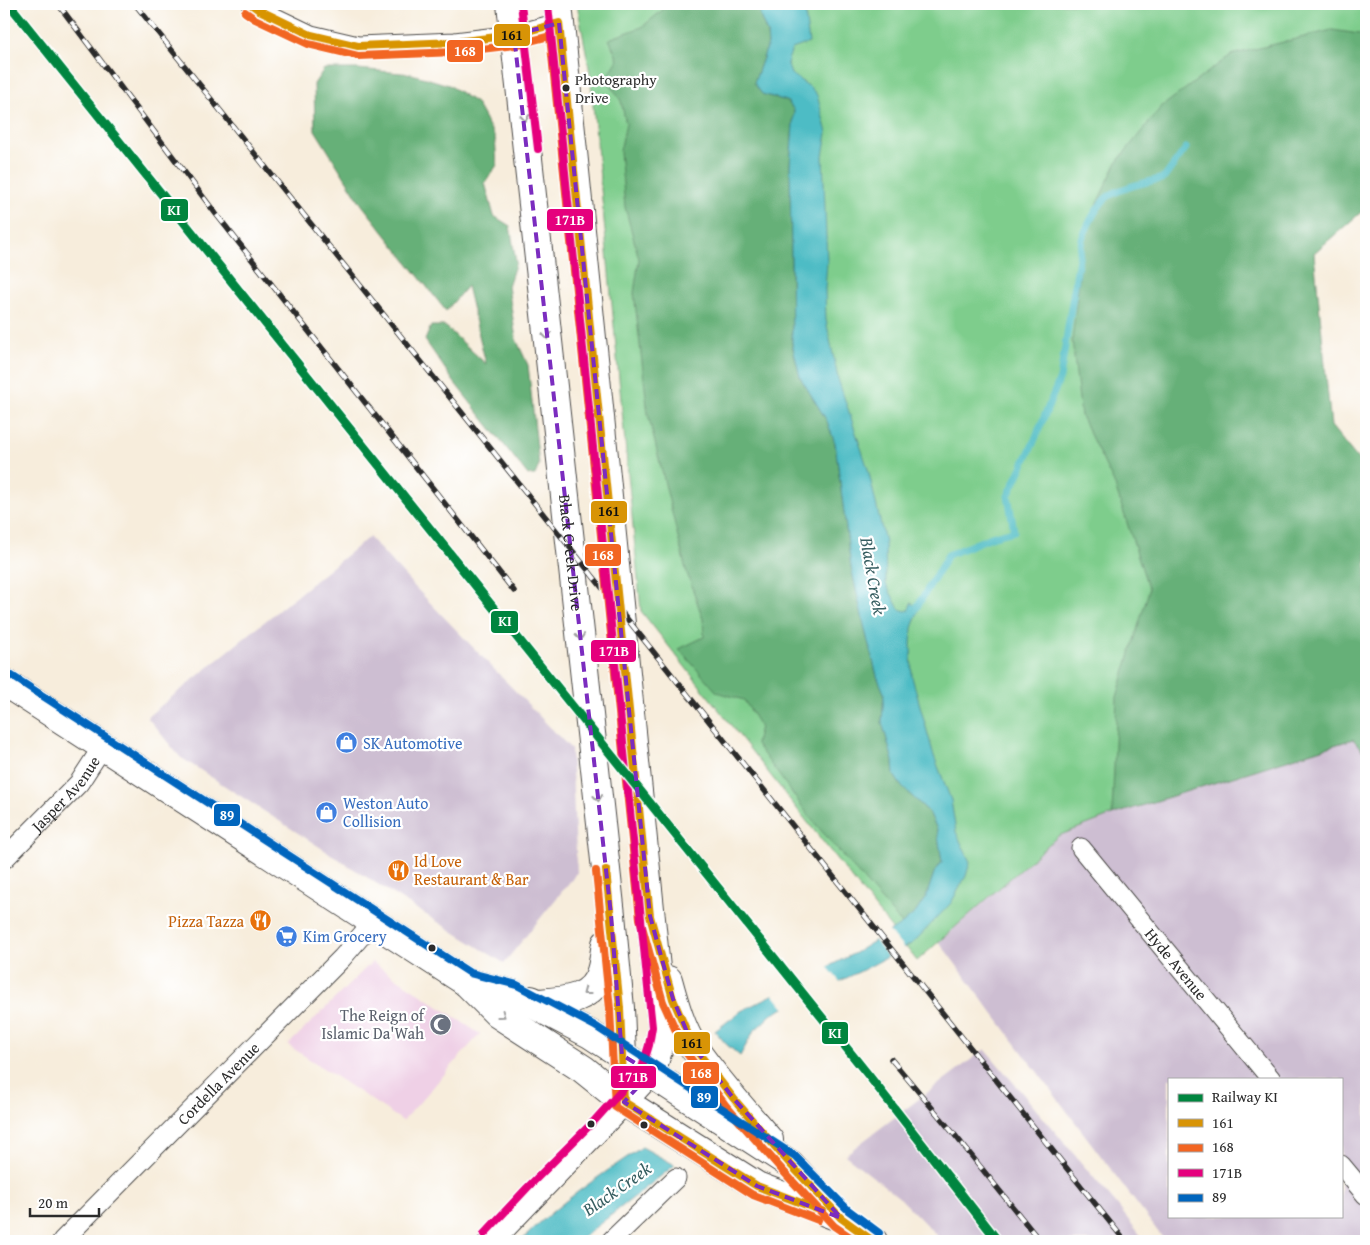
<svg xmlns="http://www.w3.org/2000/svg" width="1370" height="1245" font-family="'Gentium Book Plus',serif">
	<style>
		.built { fill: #efd0e6 }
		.industrial { fill: #cdbed2; fill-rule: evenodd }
		.green { fill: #7ecd8c; stroke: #547c5c }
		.forest { fill: #66b078; stroke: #486e52 }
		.water { fill: #4ebcc5; stroke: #3c7478 }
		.pier { fill: #f7eddc }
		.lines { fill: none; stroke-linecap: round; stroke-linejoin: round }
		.stream { stroke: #4ebcc5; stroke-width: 7 }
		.minor-casing { stroke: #4a4846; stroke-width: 21 }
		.tertiary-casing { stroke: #4a4846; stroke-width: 26 }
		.secondary-casing { stroke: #4a4846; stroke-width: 30 }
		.minor { stroke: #fff; stroke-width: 19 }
		.tertiary { stroke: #fff; stroke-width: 24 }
		.secondary { stroke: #fff; stroke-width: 28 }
		.rail-casing { stroke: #2b2b2b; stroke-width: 5.5 }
		.rail { stroke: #fff; stroke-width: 4; stroke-dasharray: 11; stroke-linecap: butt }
		.bus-1-casing { stroke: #fff; stroke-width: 11 }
		.bus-2-casing { stroke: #fff; stroke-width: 11 }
		.bus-3-casing { stroke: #fff; stroke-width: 11 }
		.bus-4-casing { stroke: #fff; stroke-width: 11 }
		.bus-1 { stroke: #d89406; stroke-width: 8 }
		.bus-2 { stroke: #f26522; stroke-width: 8 }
		.bus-3 { stroke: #e5007d; stroke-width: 8 }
		.bus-4 { stroke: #0065bd; stroke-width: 8 }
		.rail-1-casing { stroke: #fff; stroke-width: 12 }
		.rail-1 { stroke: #00853f; stroke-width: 9 }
		.oneway { stroke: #a0a0a0 }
		.marked { fill: none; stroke: #7b2cbf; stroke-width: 4; stroke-dasharray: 10 6; stroke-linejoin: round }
		.bus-dot { fill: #2b2b2b; stroke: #fff; stroke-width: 2 }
		.labels { text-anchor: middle; stroke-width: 4.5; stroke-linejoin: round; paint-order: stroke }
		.bus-label { font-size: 15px; fill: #2b2b2b; stroke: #fff; text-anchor: start }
		.street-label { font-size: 16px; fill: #2b2b2b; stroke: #fff }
		.shop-label { font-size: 16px; fill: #366cbe; stroke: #fff; text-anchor: start }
		.food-label { font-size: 16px; fill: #c56008; stroke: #fff; text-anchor: start }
		.worship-label { font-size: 16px; fill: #5b616d; stroke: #fff; text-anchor: end }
		.water-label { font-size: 18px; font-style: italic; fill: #375e61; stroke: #fff }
		.line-badge { stroke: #fff; stroke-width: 2 }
		.badge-label { font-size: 14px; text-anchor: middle; font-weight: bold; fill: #fff }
		.pale-badge-label { font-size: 14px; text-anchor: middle; font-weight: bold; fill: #111 }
	</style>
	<rect width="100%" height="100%" fill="#fff"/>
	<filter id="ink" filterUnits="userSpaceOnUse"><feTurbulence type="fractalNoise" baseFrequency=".02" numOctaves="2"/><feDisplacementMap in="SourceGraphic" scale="10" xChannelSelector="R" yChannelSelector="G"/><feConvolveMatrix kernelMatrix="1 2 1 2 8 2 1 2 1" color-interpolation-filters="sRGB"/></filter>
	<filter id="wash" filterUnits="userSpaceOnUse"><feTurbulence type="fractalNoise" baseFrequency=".0096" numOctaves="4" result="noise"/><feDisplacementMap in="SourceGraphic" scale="20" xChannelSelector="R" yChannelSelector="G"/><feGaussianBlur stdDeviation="1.12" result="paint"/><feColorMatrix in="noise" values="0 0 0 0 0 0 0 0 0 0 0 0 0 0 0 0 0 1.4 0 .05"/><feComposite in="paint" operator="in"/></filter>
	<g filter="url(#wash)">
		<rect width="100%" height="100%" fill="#f7eddc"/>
		<path class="built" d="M372 962 480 1034 403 1121 288 1045Z"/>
		<g class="industrial">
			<path d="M369 537 413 585 571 749 577 873 504 963 399 898 180 757 147 717Z"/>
			<path d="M1353 739 1366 755V1241H1165L939 942 1058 836 1112 815ZM1169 1079H1341V1216H1169Z"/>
			<path d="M985 1049 1116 1204 1145 1241H942L901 1199 845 1155Z"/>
		</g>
		<path class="green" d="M577 4H1366V139L1286 186 1353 739 1112 815 1058 836 917 961 641 611 590 73Z"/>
		<g class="forest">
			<path d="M670 4H760V16L767 33 768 44 754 83 762 94 787 101 794 110 790 166 792 344 800 377 827 421 835 443 851 567 866 634 877 676 884 693 882 722 893 761 894 775 902 787 929 812 937 829 942 862 934 873 926 897 916 912 902 924 812 820 756 744 760 726 744 700 717 692 679 649 704 637 703 619 686 570 648 414 634 293 639 259 625 207 620 151 626 124 621 101 606 78 618 60 609 39 642 27Z"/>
			<path d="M1332 30 1366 35V208L1314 253 1331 426 1366 469V755L1353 739 1112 815 1117 697 1149 590 1114 483 1081 416 1072 340 1085 228 1117 162 1161 107 1231 55Z"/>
			<path d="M324 69H358L412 74 449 85 476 103 495 137 497 165 485 183 494 216 510 226 516 262 508 286 516 339 528 365 539 465 535 475H528L454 382 425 340 431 326H445L486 364 467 286 446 311 362 205 315 130 314 84Z"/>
		</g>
		<g class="water">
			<path d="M760 4H802L805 13 809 43 792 49 787 63 791 74 810 87 817 95 827 133 823 156 827 262 825 289 826 320 838 379 868 469 885 542 886 584 899 609 906 611 909 610 911 603 917 607 918 611 912 628 911 643 912 677 934 756 951 800 956 832 970 862 966 876 951 903 913 943 865 969 772 1014 754 1031 740 1056 726 1044 715 1031 741 1011 855 953 902 924 916 912 926 897 934 873 942 862 937 829 929 812 902 787 894 775 893 761 882 722 884 693 877 676 866 634 851 567 835 443 827 421 800 377 792 343 790 166 794 110 787 101 762 94 754 83 768 44 767 33 760 16Z"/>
			<path d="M642 1147 675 1165 578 1241H521C556 1204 600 1176 642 1147Z"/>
		</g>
		<g class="pier">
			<path d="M888 930 905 950 889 959 874 939Z"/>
			<path d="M826 965 841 983 786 1010 772 993Z"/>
		</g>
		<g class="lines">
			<path class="stream" d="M912 615 948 555 994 536 1014 531 1008 496 1033 444 1060 378 1082 239C1088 225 1094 211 1105 199 1116 188 1149 182 1164 178L1186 148"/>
		</g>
	</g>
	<g filter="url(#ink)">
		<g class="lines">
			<defs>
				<g id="minor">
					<path d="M251 4 259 10 311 35 358 46 455 42 514 35 559 23"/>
					<path id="s1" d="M1081 848 1271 1079"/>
					<path id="s2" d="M4 859 79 783 103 746"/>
					<path d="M1341 1165 1366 1195"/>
					<path id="s3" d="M62 1241 342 958 373 922"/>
					<path d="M611 1241 676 1178"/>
				</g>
				<path id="tertiary" d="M491 1241C544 1185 599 1130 651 1073"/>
				<g id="secondary">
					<path id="s4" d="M511 4 611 915 620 1008 624 1102"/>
					<path d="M558 4 662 1027 659 1047 651 1073"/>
					<path d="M4 682 466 982 498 1014 583 1069 624 1102 757 1186 841 1218"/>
					<path d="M668 980C674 1002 681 1028 694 1048 716 1080 743 1110 769 1140"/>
					<path d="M466 982 513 994 590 1034 790 1164 841 1218 873 1241"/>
					<path d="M531 1000 537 1003C563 1001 593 1001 601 971 604 962 604 953 606 944"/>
				</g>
			</defs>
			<use href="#minor" class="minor-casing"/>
			<use href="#tertiary" class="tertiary-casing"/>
			<use href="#secondary" class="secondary-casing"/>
			<use href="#minor" class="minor"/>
			<use href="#tertiary" class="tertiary"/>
			<use href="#secondary" class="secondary"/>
			<defs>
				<g id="rail">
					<path d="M58 4 216 214 514 591"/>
					<path d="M135 4 1125 1241"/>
					<path d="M891 1059 954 1134 1040 1241"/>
				</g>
			</defs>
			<use href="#rail" class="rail-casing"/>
			<use href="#rail" class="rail"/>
			<defs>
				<g id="bus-1">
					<path d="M251 4 259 10 311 35 358 46 455 42 514 35 559 23 650 916 673 999 693 1046 734 1099 790 1164 841 1218 873 1241"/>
					<path d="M606 870 620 1008 624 1102 757 1186 822 1211"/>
				</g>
				<g id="bus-2">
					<path d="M245 12 255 19 308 44 358 56 456 52 515 45 550 36 640 919 663 1002 685 1051 726 1106 783 1171 834 1226 856 1241"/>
					<path d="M596 871 610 1009 615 1107 753 1195 818 1220"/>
				</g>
				<g id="bus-3">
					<path d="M521 4 538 149"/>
					<path d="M484 1234 527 1188 595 1120 642 1068 649 1045 652 1027 548 5"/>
				</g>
				<path id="bus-4" d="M9 674 470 973 517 985 595 1026 795 1156 848 1210 879 1233"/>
			</defs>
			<use href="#bus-1" class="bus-1-casing"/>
			<use href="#bus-2" class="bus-2-casing"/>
			<use href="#bus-3" class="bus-3-casing"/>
			<use href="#bus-4" class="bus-4-casing"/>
			<use href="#bus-1" class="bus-1"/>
			<use href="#bus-2" class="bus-2"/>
			<use href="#bus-3" class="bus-3"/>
			<use href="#bus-4" class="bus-4"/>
			<defs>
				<path id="rail-1" d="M9 4 869 1076 998 1241"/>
			</defs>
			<use href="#rail-1" class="rail-1-casing"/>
			<use href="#rail-1" class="rail-1"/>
		</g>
		<defs><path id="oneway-chevron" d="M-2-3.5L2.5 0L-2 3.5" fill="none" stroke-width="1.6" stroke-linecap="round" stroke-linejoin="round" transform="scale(1.25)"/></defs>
		<g class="oneway">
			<use href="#oneway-chevron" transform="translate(525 118) rotate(84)"/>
			<use href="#oneway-chevron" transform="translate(547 336) rotate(84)"/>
			<use href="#oneway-chevron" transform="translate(580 637) rotate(84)"/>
			<use href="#oneway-chevron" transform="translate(598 798) rotate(84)"/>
			<use href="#oneway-chevron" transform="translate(586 992) rotate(143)"/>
			<use href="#oneway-chevron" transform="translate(502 1015) rotate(36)"/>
		</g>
	</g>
	<path class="marked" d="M559 23 650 916 673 999 693 1046 734 1099 841 1218 757 1186 624 1102 651 1073 622 1055 611 915 514 35Z"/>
	<defs>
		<symbol id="shop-disc" viewBox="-11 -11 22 22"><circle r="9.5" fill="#3f7fe0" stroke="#fff"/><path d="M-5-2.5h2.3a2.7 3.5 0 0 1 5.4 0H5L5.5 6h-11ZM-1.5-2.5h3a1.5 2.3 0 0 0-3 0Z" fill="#fff"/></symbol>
		<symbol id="restaurant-disc" viewBox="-11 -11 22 22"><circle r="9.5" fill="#e8710a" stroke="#fff"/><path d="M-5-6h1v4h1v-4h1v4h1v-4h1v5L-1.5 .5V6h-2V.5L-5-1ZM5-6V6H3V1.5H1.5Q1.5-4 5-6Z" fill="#fff"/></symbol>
		<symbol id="supermarket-disc" viewBox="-11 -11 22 22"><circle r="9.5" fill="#3f7fe0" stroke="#fff"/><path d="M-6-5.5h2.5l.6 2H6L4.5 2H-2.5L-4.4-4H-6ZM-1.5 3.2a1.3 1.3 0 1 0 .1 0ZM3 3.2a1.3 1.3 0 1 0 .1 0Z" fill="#fff"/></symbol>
		<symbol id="mosque-disc" viewBox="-11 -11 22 22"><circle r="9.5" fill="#6b7280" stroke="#fff"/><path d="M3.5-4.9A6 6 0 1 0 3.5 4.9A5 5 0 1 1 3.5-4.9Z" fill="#fff"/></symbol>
	</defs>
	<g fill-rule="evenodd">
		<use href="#shop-disc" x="334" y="730" width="25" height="25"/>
		<use href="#shop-disc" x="314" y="800" width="25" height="25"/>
		<use href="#restaurant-disc" x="386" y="858" width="25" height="25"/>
		<use href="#restaurant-disc" x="248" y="908" width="25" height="25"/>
		<use href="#supermarket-disc" x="274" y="924" width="25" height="25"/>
		<use href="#mosque-disc" x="428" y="1012" width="25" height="25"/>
	</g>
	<g class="bus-dot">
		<circle cx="566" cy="88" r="4.5"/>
		<circle cx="432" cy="948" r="4.5"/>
		<circle cx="591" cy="1124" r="4.5"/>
		<circle cx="644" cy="1125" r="4.5"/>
	</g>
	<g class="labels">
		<g class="bus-label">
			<text x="575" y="85">Photography<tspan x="575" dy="18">Drive</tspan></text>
		</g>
		<g class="street-label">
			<text dy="6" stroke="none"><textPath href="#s4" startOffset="552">Black Creek Drive</textPath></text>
			<text dy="6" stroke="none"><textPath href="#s2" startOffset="90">Jasper Avenue</textPath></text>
			<text dy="6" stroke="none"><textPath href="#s1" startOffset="150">Hyde Avenue</textPath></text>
			<text dy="6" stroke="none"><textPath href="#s3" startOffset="222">Cordella Avenue</textPath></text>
		</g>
		<g class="shop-label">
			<text x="363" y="749">SK Automotive</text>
			<text x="343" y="809">Weston Auto<tspan x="343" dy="18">Collision</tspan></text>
			<text x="303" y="942">Kim Grocery</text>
		</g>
		<g class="food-label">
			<text x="414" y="867">Id Love<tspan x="414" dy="18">Restaurant &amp; Bar</tspan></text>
			<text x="244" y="927" text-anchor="end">Pizza Tazza</text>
		</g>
		<g class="worship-label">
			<text x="424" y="1021">The Reign of<tspan x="424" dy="18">Islamic Da'Wah</tspan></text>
		</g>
		<g class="water-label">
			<text transform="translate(873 576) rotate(80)" y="6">Black Creek</text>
			<text transform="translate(617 1189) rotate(-35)" y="6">Black Creek</text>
		</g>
	</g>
	<g class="line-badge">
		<rect x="493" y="23" width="38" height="24" rx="5" fill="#d89406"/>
		<rect x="446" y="39" width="38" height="24" rx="5" fill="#f26522"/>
		<rect x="160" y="198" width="29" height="24" rx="5" fill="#00853f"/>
		<rect x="546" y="208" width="48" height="24" rx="5" fill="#e5007d"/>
		<rect x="590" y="500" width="38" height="24" rx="5" fill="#d89406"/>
		<rect x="584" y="543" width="38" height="24" rx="5" fill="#f26522"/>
		<rect x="490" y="610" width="29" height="24" rx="5" fill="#00853f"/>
		<rect x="590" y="639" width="47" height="24" rx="5" fill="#e5007d"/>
		<rect x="213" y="803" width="28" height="24" rx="5" fill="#0065bd"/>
		<rect x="821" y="1021" width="28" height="24" rx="5" fill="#00853f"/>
		<rect x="673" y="1031" width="38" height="24" rx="5" fill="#d89406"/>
		<rect x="682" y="1061" width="38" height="24" rx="5" fill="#f26522"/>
		<rect x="610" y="1065" width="47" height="24" rx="5" fill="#e5007d"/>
		<rect x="690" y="1085" width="29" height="24" rx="5" fill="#0065bd"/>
	</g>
	<g class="badge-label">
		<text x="465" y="56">168</text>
		<text x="174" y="215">KI</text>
		<text x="570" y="225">171B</text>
		<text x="603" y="560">168</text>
		<text x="505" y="626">KI</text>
		<text x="614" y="656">171B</text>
		<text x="227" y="820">89</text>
		<text x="835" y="1038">KI</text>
		<text x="701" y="1078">168</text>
		<text x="633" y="1082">171B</text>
		<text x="704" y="1102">89</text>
	</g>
	<g class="pale-badge-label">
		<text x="512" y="40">161</text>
		<text x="609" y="516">161</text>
		<text x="692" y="1048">161</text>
	</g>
	<rect width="1370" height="1245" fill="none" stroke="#fff" stroke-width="20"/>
	<rect x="1168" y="1078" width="175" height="140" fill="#ffffff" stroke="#aaaaaa"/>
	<rect x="1178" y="1094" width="25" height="8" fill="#00853f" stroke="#aaaaaa"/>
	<text x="1212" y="1102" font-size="15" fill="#2b2b2b">Railway KI</text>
	<rect x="1178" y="1119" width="25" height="8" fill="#d89406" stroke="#aaaaaa"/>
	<text x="1212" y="1128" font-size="15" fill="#2b2b2b">161</text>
	<rect x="1178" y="1144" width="25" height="8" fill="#f26522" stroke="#aaaaaa"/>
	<text x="1212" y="1152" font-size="15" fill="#2b2b2b">168</text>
	<rect x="1178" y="1169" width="25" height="8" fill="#e5007d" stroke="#aaaaaa"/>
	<text x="1212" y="1178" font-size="15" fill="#2b2b2b">171B</text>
	<rect x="1178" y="1194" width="25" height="8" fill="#0065bd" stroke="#aaaaaa"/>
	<text x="1212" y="1202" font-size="15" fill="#2b2b2b">89</text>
	<path d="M30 1208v8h69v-8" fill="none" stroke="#2b2b2b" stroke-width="2.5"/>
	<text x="38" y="1208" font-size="15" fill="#2b2b2b" stroke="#ffffff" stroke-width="4" paint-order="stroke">20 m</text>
</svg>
